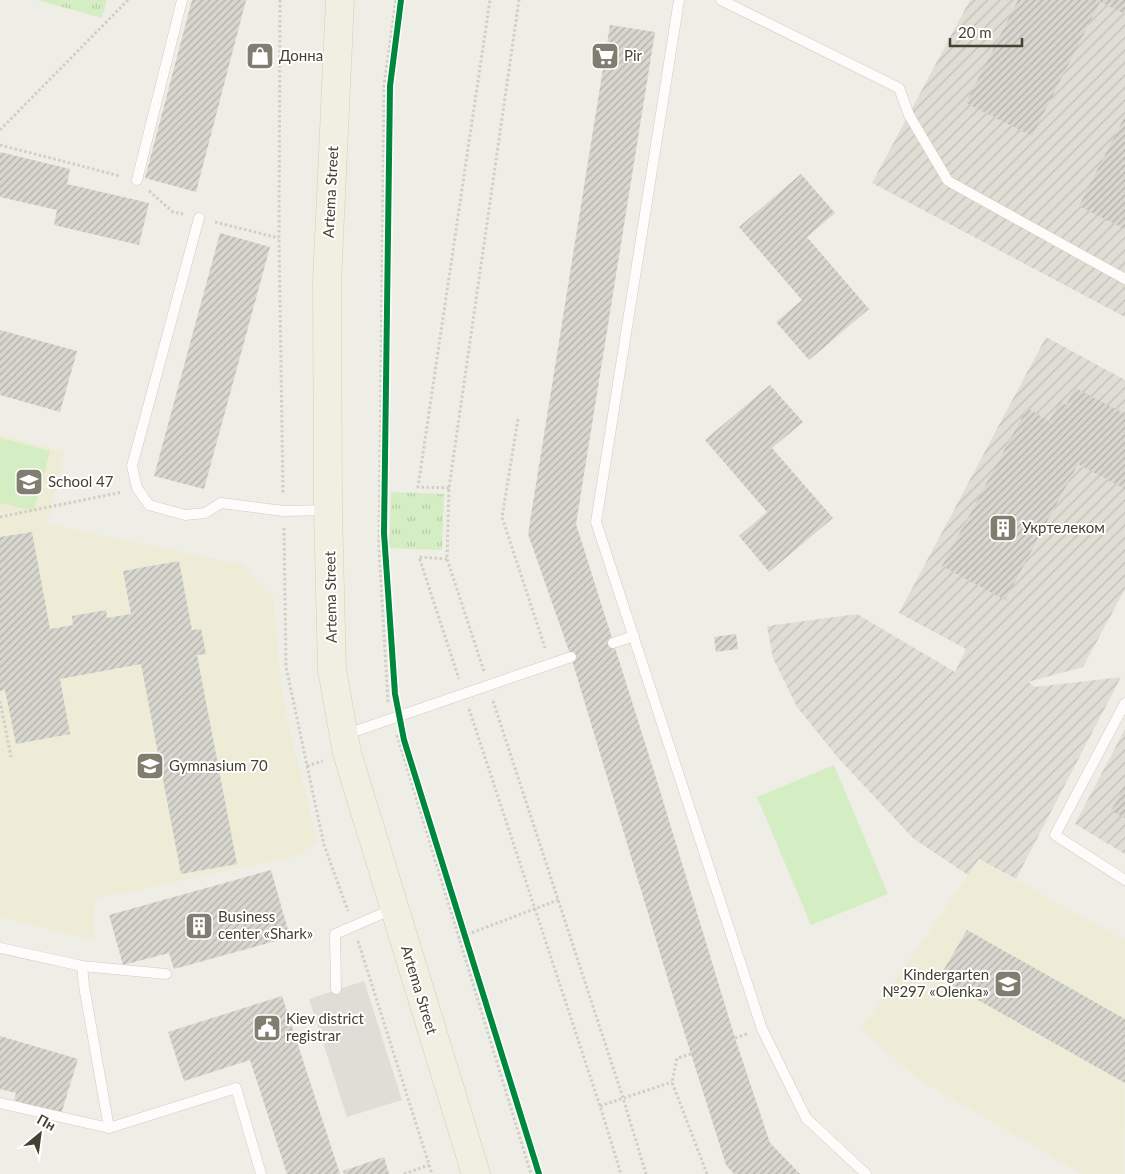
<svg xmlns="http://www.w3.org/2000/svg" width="1125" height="1174" font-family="Lato,sans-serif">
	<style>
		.industrial { fill: url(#industrial-furrows) }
		.education { fill: #eeecd7 }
		.park { fill: url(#park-tufts) }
		.garden { fill: #d5edc3 }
		.parking { fill: #deddd6 }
		.building { fill: url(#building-hatch) }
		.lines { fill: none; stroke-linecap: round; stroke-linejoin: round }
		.service-casing { stroke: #cdccc4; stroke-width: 11 }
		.primary-casing { stroke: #d3cfb2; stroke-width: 29 }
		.path { stroke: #d1cec8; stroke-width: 3; stroke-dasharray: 2.5 2.5; stroke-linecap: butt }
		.service { stroke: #fdfcfb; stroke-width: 10 }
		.primary { stroke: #f1efe2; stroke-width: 28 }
		.cycleway-casing { stroke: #fff; stroke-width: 9 }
		.cycleway { stroke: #00873e; stroke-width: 6 }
		.labels { text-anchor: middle; stroke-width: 4; stroke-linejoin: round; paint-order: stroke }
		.poi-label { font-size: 15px; fill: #454132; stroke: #fff; text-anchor: start }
		.street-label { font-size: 15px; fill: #454132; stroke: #fff }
	</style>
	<defs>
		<pattern id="industrial-furrows" width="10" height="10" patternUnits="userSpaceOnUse" patternTransform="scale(1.25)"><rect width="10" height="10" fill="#e0ddd4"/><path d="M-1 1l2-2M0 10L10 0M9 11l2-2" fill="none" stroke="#c2bfb6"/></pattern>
		<pattern id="park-tufts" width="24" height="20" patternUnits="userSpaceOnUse" patternTransform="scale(1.25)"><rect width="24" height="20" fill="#d5edc3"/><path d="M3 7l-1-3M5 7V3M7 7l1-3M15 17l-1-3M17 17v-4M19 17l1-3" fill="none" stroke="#b8cca8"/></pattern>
		<pattern id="building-hatch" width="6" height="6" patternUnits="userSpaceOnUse" patternTransform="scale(1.25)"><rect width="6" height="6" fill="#d8d7cf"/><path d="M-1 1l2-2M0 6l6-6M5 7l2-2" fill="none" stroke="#b1b0a9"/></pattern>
	</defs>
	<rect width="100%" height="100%" fill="#efeee6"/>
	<g class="industrial">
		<path d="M970 0H1125V317L872 183Z"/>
		<path d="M1046 337 1125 380V589L1083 667 1028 682 1035 687 1121 677 1016 879 979 859 968 875 914 839 839 759 797 707 773 658 767 626 857 614 955 672 966 649 899 613Z"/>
		<path d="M1125 729V854L1075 824Z"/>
	</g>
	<g class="education">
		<path d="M0 435 65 452 47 524 241 564 274 598 281 691 317 840 301 855 95 899 93 940 0 917V514L43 523 0 512Z"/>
		<path d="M979 860 1125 940 1124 1174H1082L918 1079 861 1029Z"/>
	</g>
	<g class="park">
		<path d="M37 0H107L102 18Z"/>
		<path d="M391 492 444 494 442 550 389 548Z"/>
	</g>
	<g class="garden">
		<path d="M0 438 50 451 34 511 0 503Z"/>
		<path d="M834 765 888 894 811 925 757 797Z"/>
	</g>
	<path class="parking" d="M364 981 402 1100 347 1117 309 999Z"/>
	<g class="building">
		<path d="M192 0H246L196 192 145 178Z"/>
		<path d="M1018 0H1125V14L1100 2 1032 136 966 103Z"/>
		<path d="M610 25 655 32 576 524 657 781 735 1038 770 1143 800 1174H734L726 1165 675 1003 571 657 528 534Z"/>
		<path d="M1125 116V229L1079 206Z"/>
		<path d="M0 152 70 169 67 184 149 203 139 245 54 225 57 210 0 197Z"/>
		<path d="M801 174 835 213 807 237 869 309 809 360 776 322 802 300 739 227Z"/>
		<path d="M220 233 270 247 204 489 154 476Z"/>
		<path d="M0 330 77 351 60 412 0 395Z"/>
		<path d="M770 385 803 422 772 448 833 518 769 572 739 536 767 512 705 440Z"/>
		<path d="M1075 388 1125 414V489L1078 464 1005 600 942 566 1027 408 1049 421 1060 401 1066 405Z"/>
		<path d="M32 532 50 629 73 625 72 616 106 610 107 618 131 614 123 571 179 561 192 630 201 629 206 654 197 655 237 864 181 874 141 664 60 679 70 734 16 744 5 690 0 691V537Z"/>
		<path d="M736 634 738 649 716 652 714 637Z"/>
		<path d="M1125 784V818L1111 811Z"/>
		<path d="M271 870 290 937 174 969 169 953 123 965 109 915Z"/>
		<path d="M967 930 1125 1019V1083L939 978Z"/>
		<path d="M282 996 340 1174H287L250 1060 184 1081 168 1032Z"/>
		<path d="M0 1036 78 1059 61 1114 14 1100 16 1093 0 1089Z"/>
		<path d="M384 1157 389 1174H344L343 1171Z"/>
	</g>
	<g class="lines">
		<defs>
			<g id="service">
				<path d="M679 0 596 522 762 1029 806 1118 866 1174"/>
				<path d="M721 0 899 88 909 115 948 181 1125 279"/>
				<path d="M137 180 182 0"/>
				<path d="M199 218 132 466 137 488 149 505 185 515 205 513 221 503 284 511 327 510"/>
				<path d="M613 643 634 636"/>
				<path d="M1125 703 1055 835 1125 880"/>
				<path d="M344 735 571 657"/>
				<path d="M0 948 82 966 166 974"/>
				<path d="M82 966 84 986 109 1128"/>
				<path d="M336 989 335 934 393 909"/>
				<path d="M0 1103 109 1128 236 1088 261 1174"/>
			</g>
			<path id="primary" d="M340 0 327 282 328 510 332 670 347 753 476 1174"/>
		</defs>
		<use href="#service" class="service-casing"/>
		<use href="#primary" class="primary-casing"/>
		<g class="path">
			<path d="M280 0 279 238 283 495"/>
			<path d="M0 130 128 0"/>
			<path d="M0 145 120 176"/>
			<path d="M149 191 173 212 183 214"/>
			<path d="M215 222 279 238"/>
			<path d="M518 419 502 517 545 648"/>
			<path d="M449 488 418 487 490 0"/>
			<path d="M0 517 122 492"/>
			<path d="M284 528 286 667 324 845 348 911"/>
			<path d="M447 559 419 557 459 679"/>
			<path d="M484 671 447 559 449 488 519 0"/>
			<path d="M0 701 11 757"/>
			<path d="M493 701 623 1098 646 1174"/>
			<path d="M388 702 379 549 384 85 396 0"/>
			<path d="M469 709 600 1106 621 1174"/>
			<path d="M397 735 531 1174"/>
			<path d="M307 766 323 761"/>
			<path d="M458 938 558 900"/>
			<path d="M358 941 432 1174"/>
			<path d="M735 1038 747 1034"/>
			<path d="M691 1054 677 1058 672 1082 707 1174"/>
			<path d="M600 1106 672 1082"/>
			<path d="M404 1174 429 1165"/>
		</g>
		<use href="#service" class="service"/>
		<use href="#primary" class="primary"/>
		<defs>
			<path id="cycleway" d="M401 0 390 86 384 533 395 694 404 740 539 1174"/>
		</defs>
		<use href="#cycleway" class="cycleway-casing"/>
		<use href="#cycleway" class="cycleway"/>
	</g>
	<defs>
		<symbol id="shop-square" viewBox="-11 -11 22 22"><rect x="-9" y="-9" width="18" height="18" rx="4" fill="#807e71" stroke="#fff"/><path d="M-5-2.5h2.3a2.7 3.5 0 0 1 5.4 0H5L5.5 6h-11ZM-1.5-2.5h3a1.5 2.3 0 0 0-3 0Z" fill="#fff"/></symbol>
		<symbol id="supermarket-square" viewBox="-11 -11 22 22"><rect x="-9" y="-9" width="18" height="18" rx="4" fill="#807e71" stroke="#fff"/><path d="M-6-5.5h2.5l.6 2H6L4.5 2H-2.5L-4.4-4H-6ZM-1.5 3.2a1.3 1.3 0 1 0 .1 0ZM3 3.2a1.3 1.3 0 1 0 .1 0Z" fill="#fff"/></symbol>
		<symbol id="school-square" viewBox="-11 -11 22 22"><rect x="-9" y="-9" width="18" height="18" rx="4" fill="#807e71" stroke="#fff"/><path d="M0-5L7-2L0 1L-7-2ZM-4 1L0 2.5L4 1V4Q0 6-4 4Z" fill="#fff"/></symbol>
		<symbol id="building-square" viewBox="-11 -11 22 22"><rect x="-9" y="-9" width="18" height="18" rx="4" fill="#807e71" stroke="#fff"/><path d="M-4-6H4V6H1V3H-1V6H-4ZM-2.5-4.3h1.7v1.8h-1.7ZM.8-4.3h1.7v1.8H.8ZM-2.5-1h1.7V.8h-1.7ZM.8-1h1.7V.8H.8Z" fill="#fff"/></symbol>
		<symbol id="civic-square" viewBox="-11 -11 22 22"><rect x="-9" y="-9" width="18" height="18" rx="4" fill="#807e71" stroke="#fff"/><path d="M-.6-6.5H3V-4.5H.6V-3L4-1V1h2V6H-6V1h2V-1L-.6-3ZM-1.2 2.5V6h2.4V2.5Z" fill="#fff"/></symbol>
	</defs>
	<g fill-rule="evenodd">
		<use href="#shop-square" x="244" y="40" width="32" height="32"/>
		<use href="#supermarket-square" x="589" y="40" width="32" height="32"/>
		<use href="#school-square" x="13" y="466" width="32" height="32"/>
		<use href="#building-square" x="987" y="512" width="32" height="32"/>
		<use href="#school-square" x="134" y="750" width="32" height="32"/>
		<use href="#building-square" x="183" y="910" width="32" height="32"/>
		<use href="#school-square" x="992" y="968" width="32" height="32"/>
		<use href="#civic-square" x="251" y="1012" width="32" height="32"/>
	</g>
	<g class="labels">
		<g class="poi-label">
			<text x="279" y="61">Донна</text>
			<text x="624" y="61">Pir</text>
			<text x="48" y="487">School 47</text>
			<text x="1022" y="533">Укртелеком</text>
			<text x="169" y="771">Gymnasium 70</text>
			<text x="218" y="922">Business<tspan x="218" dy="17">center «Shark»</tspan></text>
			<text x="989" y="980" text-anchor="end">Kindergarten<tspan x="989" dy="17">№297 «Olenka»</tspan></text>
			<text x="286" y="1024">Kiev district<tspan x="286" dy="17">registrar</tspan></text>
		</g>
		<g class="street-label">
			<text transform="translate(331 192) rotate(-87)" y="5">Artema Street</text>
			<text transform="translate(331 597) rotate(-91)" y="5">Artema Street</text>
			<text transform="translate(419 990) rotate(73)" y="5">Artema Street</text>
		</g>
	</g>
	<g transform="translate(40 1134) rotate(29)" stroke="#ffffff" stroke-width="4" paint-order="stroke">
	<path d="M0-4L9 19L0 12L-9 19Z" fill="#454132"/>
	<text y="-8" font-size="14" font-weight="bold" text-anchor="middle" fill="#454132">Пн</text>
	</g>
	<path d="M950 38v8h72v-8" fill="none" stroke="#454132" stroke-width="2.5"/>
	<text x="958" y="38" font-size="15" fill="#454132" stroke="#ffffff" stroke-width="4" paint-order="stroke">20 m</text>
</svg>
